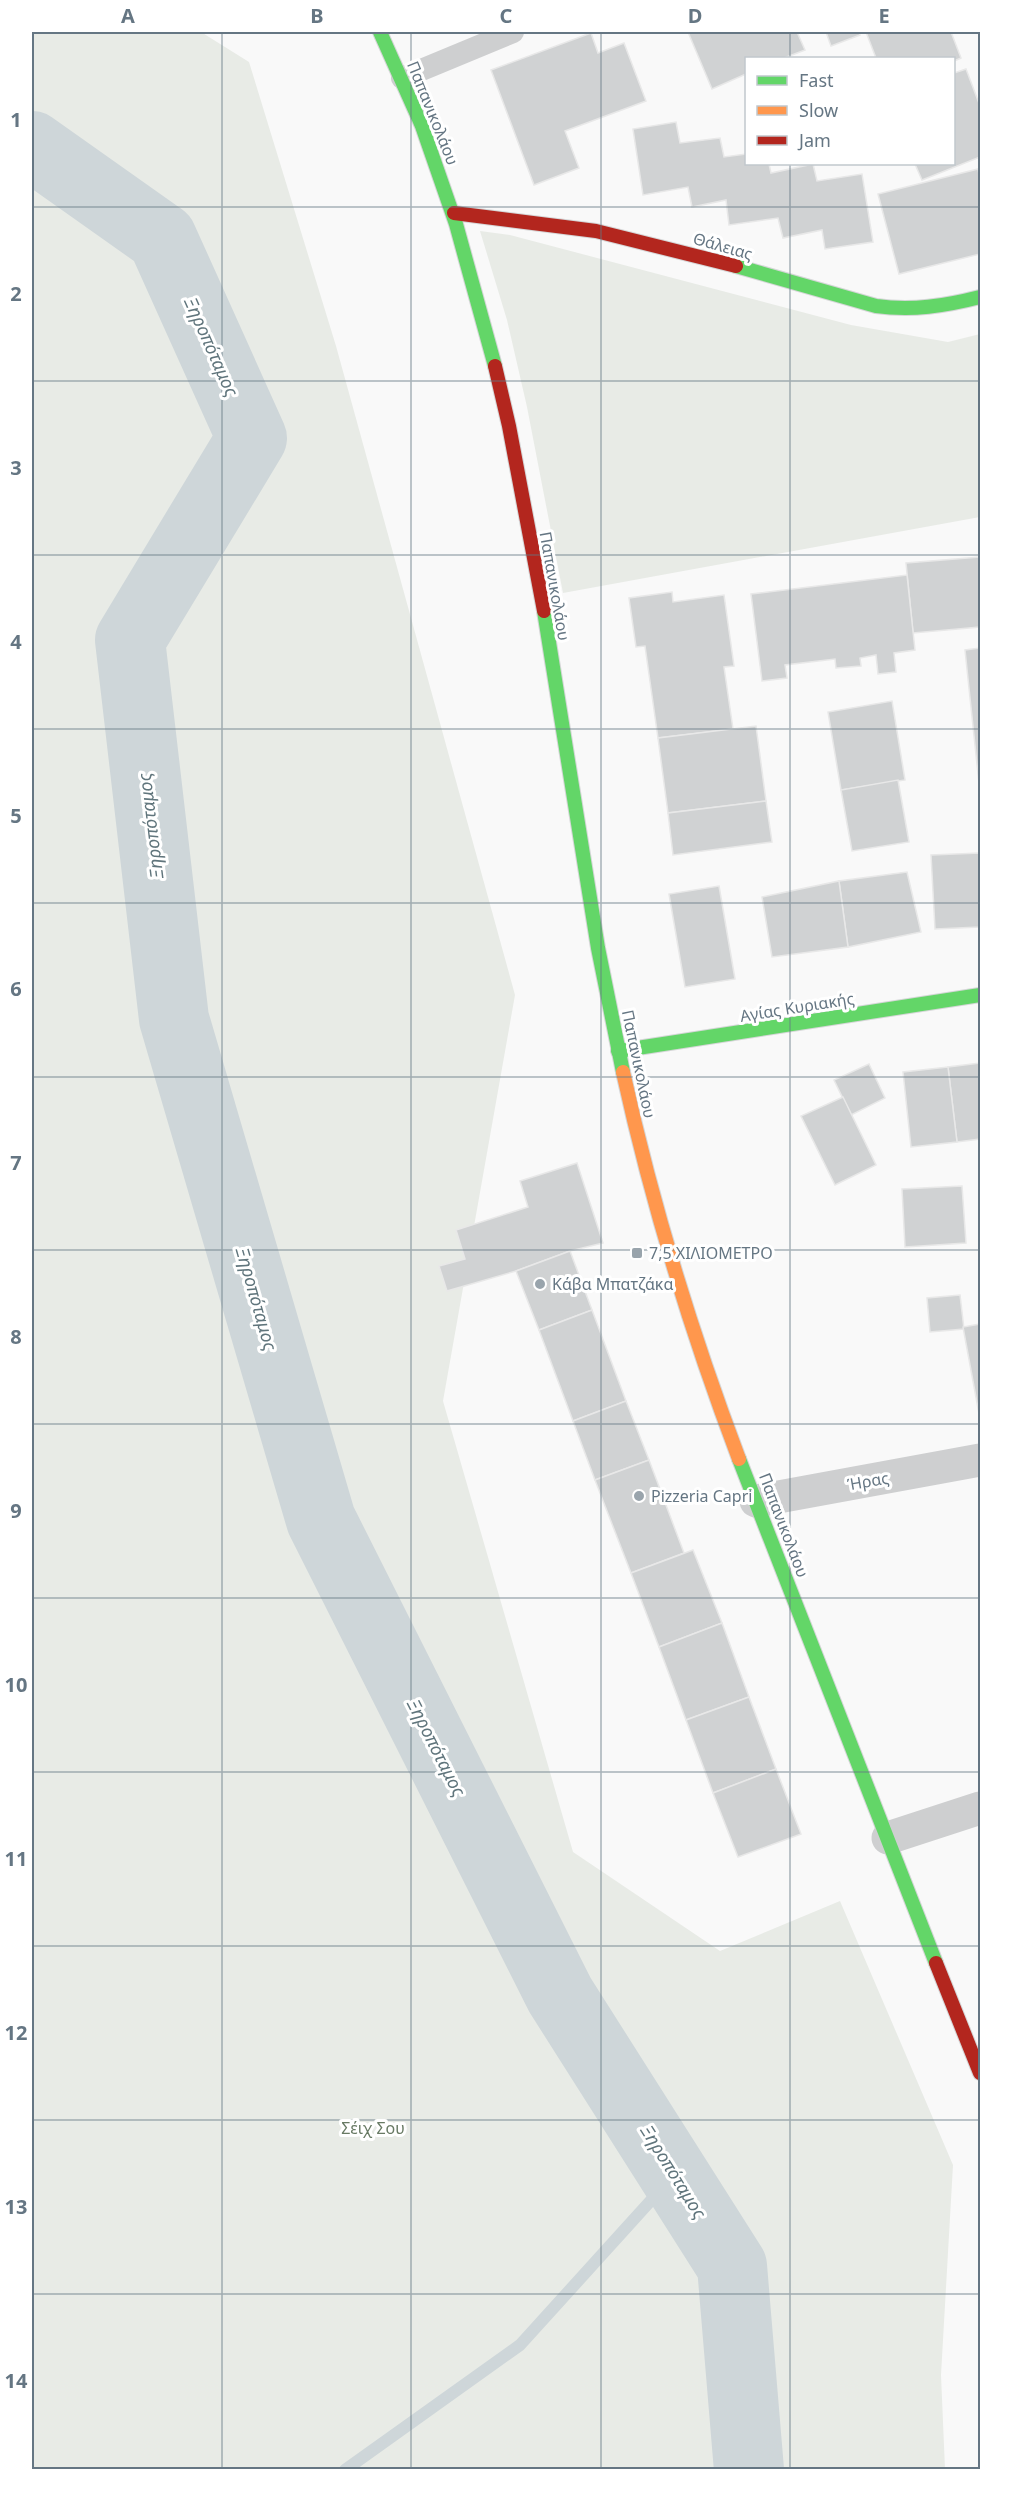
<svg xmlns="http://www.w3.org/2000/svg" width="1012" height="2501" font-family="'Noto Sans',sans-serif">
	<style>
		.green { fill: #e8ebe6 }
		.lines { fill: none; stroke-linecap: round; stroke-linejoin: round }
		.stream { stroke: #ced6d9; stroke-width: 12 }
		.river { stroke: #ced6d9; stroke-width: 70 }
		.building { fill: #d0d2d3; stroke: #e8e8e8; stroke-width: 1.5 }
		.fast-casing { stroke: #d5d6d7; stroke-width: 16 }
		.slow-casing { stroke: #d5d6d7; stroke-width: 16 }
		.jam-casing { stroke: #d5d6d7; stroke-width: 16 }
		.lane { stroke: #cecfd0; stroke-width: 22 }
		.street { stroke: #cecfd0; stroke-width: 33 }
		.fast { stroke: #63d668; stroke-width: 14 }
		.slow { stroke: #ff974d; stroke-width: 14 }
		.jam { stroke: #b3261e; stroke-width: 14 }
		.grid { fill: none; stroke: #657683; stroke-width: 1.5; stroke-opacity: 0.55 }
		.poi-dot { fill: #99a4ac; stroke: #fff; stroke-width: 2 }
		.labels { text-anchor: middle; stroke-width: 6; stroke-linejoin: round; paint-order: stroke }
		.street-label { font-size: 16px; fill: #657683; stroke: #fff }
		.poi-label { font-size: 16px; fill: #657683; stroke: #fff; text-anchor: start }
		.park-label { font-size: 16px; fill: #687a64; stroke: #fff }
		.water-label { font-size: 18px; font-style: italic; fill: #60757c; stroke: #fff }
		.neatline { fill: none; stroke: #657683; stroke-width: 2 }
		.grid-label { font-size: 20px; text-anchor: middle; font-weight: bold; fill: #657683 }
	</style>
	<rect width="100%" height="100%" fill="#f9f9f9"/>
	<g class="green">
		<path d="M32 32H201L249 62 336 346 515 995 443 1401 573 1852 720 1951 840 1901 953 2165 941 2375 945 2469 32 2470Z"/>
		<path d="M480 231 510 235 851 325 948 342 980 334V517L563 593 527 407 507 320Z"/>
	</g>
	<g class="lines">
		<path class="stream" d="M345 2470 520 2345 674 2175"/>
		<path class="river" d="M32 146 162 238 252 438 130 640 174 1019 321 1520 560 1995 732 2266 749 2470"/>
	</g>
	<g class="building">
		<path d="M688 32H797L805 50 784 58H746V74L712 89Z"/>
		<path d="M826 32H859L860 35 831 46Z"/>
		<path d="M866 32H951L961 58 954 61V58H876Z"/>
		<path d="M591 33 598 53 624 43 646 101 565 131 579 168 534 185 491 70Z"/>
		<path d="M966 69 980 106V157L922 180 915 164H954V73Z"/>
		<path d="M676 122 680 143 720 138 724 157 746 154V164H769L771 173 813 164 817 181 862 174 873 242 825 249 822 230 783 238 778 218 729 225 726 200 692 207 688 187 643 195 633 129Z"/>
		<path d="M978 169 980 179V254L899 274 878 194Z"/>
		<path d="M980 557V627L913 633 906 563Z"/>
		<path d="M907 575 915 650 894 653 896 672 878 674 876 655 860 658 861 666 836 668 835 659 785 665 787 678 762 681 751 594Z"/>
		<path d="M672 592 673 602 724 595 734 666 724 667 733 729 658 738 645 646 636 647 629 598Z"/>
		<path d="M980 648V793L965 650Z"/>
		<path d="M892 701 905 780 841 790 828 712Z"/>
		<path d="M756 726 766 801 668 813 658 738Z"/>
		<path d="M898 780 909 842 852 851 841 790Z"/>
		<path d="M766 801 772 842 673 855 668 813Z"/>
		<path d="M980 853V927L935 929 931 855Z"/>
		<path d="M907 872 921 932 848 947 839 881Z"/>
		<path d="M839 881 848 947 772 957 762 897Z"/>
		<path d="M719 886 735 979 685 987 669 894Z"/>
		<path d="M980 1063V1139L957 1142 948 1067Z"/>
		<path d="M869 1064 885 1098 851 1115 834 1080Z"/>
		<path d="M948 1067 957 1142 911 1147 903 1072Z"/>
		<path d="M843 1097 876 1165 835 1185 801 1116Z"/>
		<path d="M577 1163 603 1243 570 1251 516 1271 447 1291 439 1266 465 1259 456 1230 528 1207 520 1181Z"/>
		<path d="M962 1186 966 1243 905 1247 902 1189Z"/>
		<path d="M570 1251 592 1310 539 1330 516 1271Z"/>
		<path d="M960 1295 964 1329 930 1332 927 1298Z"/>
		<path d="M592 1310 626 1401 573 1421 539 1330Z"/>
		<path d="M980 1324V1419L963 1327Z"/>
		<path d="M626 1401 649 1460 595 1480 573 1421Z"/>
		<path d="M649 1460 684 1553 631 1573 595 1480Z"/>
		<path d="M693 1550 722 1623 659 1647 631 1573Z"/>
		<path d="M722 1623 749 1697 686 1720 659 1647Z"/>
		<path d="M749 1697 776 1769 713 1793 686 1720Z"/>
		<path d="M776 1769 801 1834 738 1857 713 1793Z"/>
	</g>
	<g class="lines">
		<defs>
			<g id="fast">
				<path d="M380 32 422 126 456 224 495 366"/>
				<path d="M736 266 876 306C912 311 945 306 980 297"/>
				<path d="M544 611 598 948 623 1072"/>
				<path d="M618 1051 980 995"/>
				<path d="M739 1459 936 1963"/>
			</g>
			<path id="slow" d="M623 1072C652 1204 691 1332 739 1459"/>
			<g id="jam">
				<path d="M454 213 596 231 736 266"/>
				<path d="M495 366 509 426 544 611"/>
				<path d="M936 1963 980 2073"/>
			</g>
		</defs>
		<use href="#fast" class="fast-casing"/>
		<use href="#slow" class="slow-casing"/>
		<use href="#jam" class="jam-casing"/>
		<path class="lane" d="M402 78 513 32"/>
		<g class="street">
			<path d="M756 1501 980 1460"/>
			<path d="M888 1838 980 1808"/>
		</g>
		<use href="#fast" class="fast"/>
		<use href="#slow" class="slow"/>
		<use href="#jam" class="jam"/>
	</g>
	<path class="grid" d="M222 32V2470M411 32V2470M601 32V2470M790 32V58M790 164V2470M32 207H980M32 381H980M32 555H980M32 729H980M32 903H980M32 1077H980M32 1250H980M32 1424H980M32 1598H980M32 1772H980M32 1946H980M32 2120H980M32 2294H980"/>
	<g class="poi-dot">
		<rect x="631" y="1247" width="12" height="12" rx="3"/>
		<circle cx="540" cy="1284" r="6"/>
		<circle cx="639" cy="1496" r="6"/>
	</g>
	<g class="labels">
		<g class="street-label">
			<text transform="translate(433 113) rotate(68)" y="6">Παπανικολάου</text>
			<text transform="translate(723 246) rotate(16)" y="6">Θάλειας</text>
			<text transform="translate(555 586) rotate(80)" y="6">Παπανικολάου</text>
			<text transform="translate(797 1007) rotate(-9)" y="6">Αγίας Κυριακής</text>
			<text transform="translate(639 1064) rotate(78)" y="6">Παπανικολάου</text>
			<text transform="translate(868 1481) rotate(-10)" y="6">Ήρας</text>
			<text transform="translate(784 1525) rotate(69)" y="6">Παπανικολάου</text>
		</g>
		<g class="poi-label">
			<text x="649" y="1259">7,5 ΧΙΛΙΟΜΕΤΡΟ</text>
			<text x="552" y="1290">Κάβα Μπατζάκα</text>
			<text x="651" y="1502">Pizzeria Capri</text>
		</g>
		<g class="park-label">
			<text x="373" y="2134">Σέιχ Σου</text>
		</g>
		<g class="water-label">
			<text transform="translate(211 347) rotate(66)" y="6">Ξηροπόταμος</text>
			<text transform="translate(151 826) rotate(-97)" y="6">Ξηροπόταμος</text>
			<text transform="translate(256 1299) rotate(74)" y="6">Ξηροπόταμος</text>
			<text transform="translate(436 1748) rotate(63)" y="6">Ξηροπόταμος</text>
			<text transform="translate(673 2172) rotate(58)" y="6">Ξηροπόταμος</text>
		</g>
	</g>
	<rect width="1012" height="2501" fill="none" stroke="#ffffff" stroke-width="66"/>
	<rect x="745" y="57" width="210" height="108" fill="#ffffff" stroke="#c1c8cd" stroke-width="1.5"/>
	<rect x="757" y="76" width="30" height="9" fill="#63d668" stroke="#c1c8cd" stroke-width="1.5"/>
	<text x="799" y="87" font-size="18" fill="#657683">Fast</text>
	<rect x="757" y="106" width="30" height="9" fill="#ff974d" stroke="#c1c8cd" stroke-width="1.5"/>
	<text x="799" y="117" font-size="18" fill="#657683">Slow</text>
	<rect x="757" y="136" width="30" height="9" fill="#b3261e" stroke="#c1c8cd" stroke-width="1.5"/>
	<text x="799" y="147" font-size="18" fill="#657683">Jam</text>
	<rect x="33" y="33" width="946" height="2435" class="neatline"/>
	<g class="grid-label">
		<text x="128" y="23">A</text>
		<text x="317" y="23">B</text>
		<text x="506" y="23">C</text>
		<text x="695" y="23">D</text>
		<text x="884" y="23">E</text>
		<text x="16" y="127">1</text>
		<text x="16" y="301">2</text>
		<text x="16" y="475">3</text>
		<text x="16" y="649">4</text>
		<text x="16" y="823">5</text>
		<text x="16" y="996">6</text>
		<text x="16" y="1170">7</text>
		<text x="16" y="1344">8</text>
		<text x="16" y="1518">9</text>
		<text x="16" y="1692">10</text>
		<text x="16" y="1866">11</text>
		<text x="16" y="2040">12</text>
		<text x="16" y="2214">13</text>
		<text x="16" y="2388">14</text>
	</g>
</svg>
